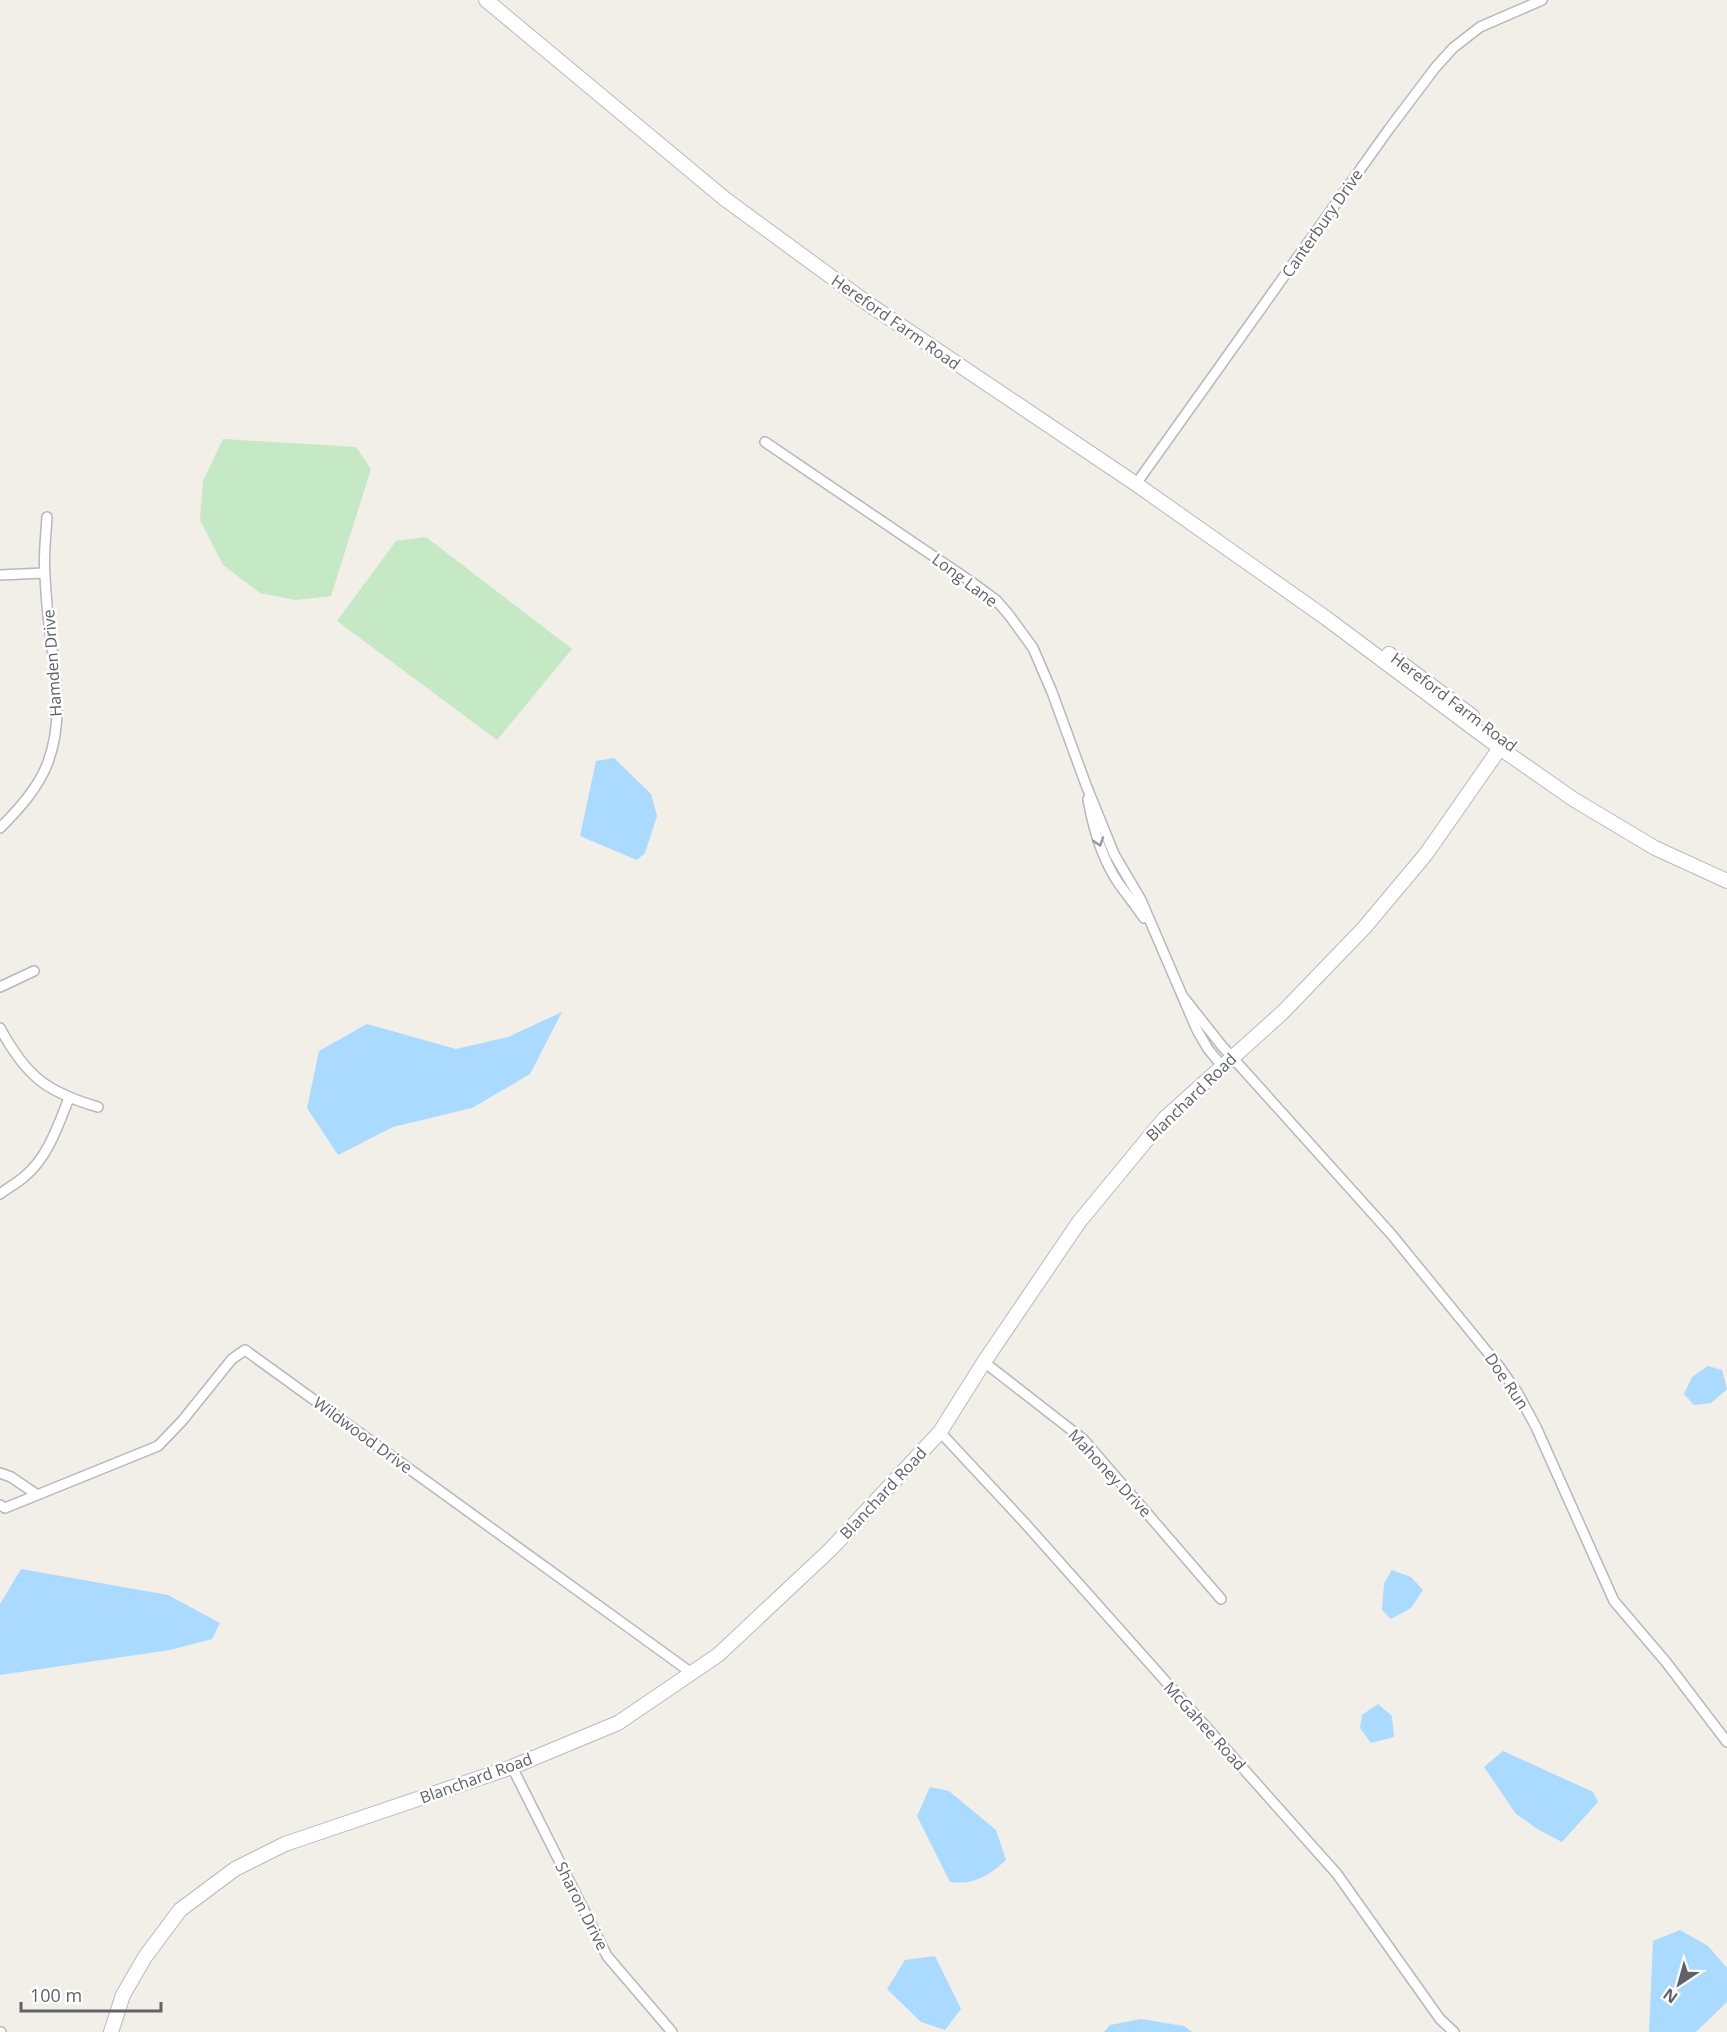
<svg xmlns="http://www.w3.org/2000/svg" width="1727" height="2032" font-family="'Open Sans',sans-serif">
	<style>
		.park { fill: #c5e8c5 }
		.water { fill: #aadaff }
		.lines { fill: none; stroke-linecap: round; stroke-linejoin: round }
		.street-casing { stroke: #b5b8bc; stroke-width: 12 }
		.secondary-casing { stroke: #b6babf; stroke-width: 16 }
		.street { stroke: #fff; stroke-width: 9 }
		.secondary { stroke: #fff; stroke-width: 14 }
		.oneway { stroke: #979a9d }
		.labels { text-anchor: middle; stroke-width: 5; stroke-linejoin: round; paint-order: stroke }
		.street-label { font-size: 16px; fill: #5f6368; stroke: #fff }
	</style>
	<rect width="100%" height="100%" fill="#f1efe8"/>
	<g class="park">
		<path d="M223 439 356 447 371 469 331 596 295 600 260 593 223 565 200 520 203 481Z"/>
		<path d="M426 537 572 649 497 740 337 621 396 541Z"/>
	</g>
	<g class="water">
		<path d="M614 758 651 794 657 816 645 853 637 860 580 836 596 761Z"/>
		<path d="M562 1012 530 1074 472 1108 393 1127 338 1155 307 1108 319 1051 367 1024 456 1049 508 1037Z"/>
		<path d="M1708 1366 1722 1370 1727 1389 1711 1403 1694 1405 1684 1394 1692 1377Z"/>
		<path d="M21 1569 168 1595 220 1623 212 1639 170 1650 0 1675V1604Z"/>
		<path d="M1392 1570 1411 1577 1423 1590 1411 1608 1391 1619 1382 1610 1384 1583Z"/>
		<path d="M1378 1704 1392 1716 1394 1737 1371 1743 1360 1728 1362 1715Z"/>
		<path d="M1503 1751 1593 1792 1598 1802 1562 1842 1539 1830 1516 1814 1484 1767Z"/>
		<path d="M930 1787 949 1791 996 1830 1006 1860C988 1876 975 1885 950 1882L917 1816Z"/>
		<path d="M1680 1930 1708 1946 1727 1968V2002L1696 2032H1649L1653 1941Z"/>
		<path d="M935 1956 961 2009 945 2030 921 2022 887 1989 905 1960Z"/>
		<path d="M1141 2019 1184 2026 1192 2032H1104L1110 2025Z"/>
	</g>
	<g class="lines">
		<defs>
			<g id="street">
				<path d="M765 442 973 583 996 600 1009 615 1033 648 1052 692 1086 785 1114 854 1141 900 1197 1030 1208 1049 1222 1066"/>
				<path d="M1136 484 1389 129 1435 68 1453 48 1480 27 1542 0"/>
				<path d="M0 575 44 573"/>
				<path d="M1088 799C1093 828 1102 859 1119 884 1127 895 1136 906 1144 918"/>
				<path d="M0 828C19 809 39 787 48 762 63 722 56 681 51 640 48 619 46 597 45 576 43 557 46 536 47 517"/>
				<path d="M0 987 34 971"/>
				<path d="M1184 998 1222 1046 1392 1235 1498 1365 1517 1392 1536 1427 1614 1601 1666 1662 1727 1742"/>
				<path d="M0 1028C26 1076 46 1092 98 1107"/>
				<path d="M0 1194C8 1188 17 1183 24 1177 48 1157 58 1126 69 1098"/>
				<path d="M984 1362 1083 1439 1221 1599"/>
				<path d="M940 1432 1023 1521 1337 1874 1440 2019 1454 2032"/>
				<path d="M0 1473 11 1477 36 1494"/>
				<path d="M0 1505 5 1508 158 1446 182 1421 232 1359 245 1350 693 1674"/>
				<path d="M512 1767 607 1956 672 2032"/>
				<path d="M0 2032H1"/>
			</g>
			<g id="secondary">
				<path d="M486 0 725 199 867 303 1136 484 1326 618 1500 748 1573 799 1655 848 1727 881"/>
				<path d="M1389 654 1472 716"/>
				<path d="M111 2032 123 1995 145 1957 180 1910 235 1869 285 1844 512 1767 618 1723 718 1655 831 1549 940 1432 984 1362 1079 1222 1164 1119 1282 1013 1364 928 1426 854 1500 748"/>
			</g>
		</defs>
		<use href="#street" class="street-casing"/>
		<use href="#secondary" class="secondary-casing"/>
		<use href="#street" class="street"/>
		<use href="#secondary" class="secondary"/>
	</g>
	<defs><path id="oneway-chevron" d="M-2-3.5L2.5 0L-2 3.5" fill="none" stroke-width="1.6" stroke-linecap="round" stroke-linejoin="round" transform="scale(1.5)"/></defs>
	<use class="oneway" href="#oneway-chevron" transform="translate(1099 842) rotate(71)"/>
	<g class="labels">
		<g class="street-label">
			<text transform="translate(1322 223) rotate(-55)" y="6">Canterbury Drive</text>
			<text transform="translate(896 322) rotate(35)" y="6">Hereford Farm Road</text>
			<text transform="translate(965 580) rotate(37)" y="6">Long Lane</text>
			<text transform="translate(52 663) rotate(-94)" y="6">Hamden Drive</text>
			<text transform="translate(1454 702) rotate(37)" y="6">Hereford Farm Road</text>
			<text transform="translate(1191 1097) rotate(-44)" y="6">Blanchard Road</text>
			<text transform="translate(1507 1381) rotate(56)" y="6">Doe Run</text>
			<text transform="translate(363 1435) rotate(36)" y="6">Wildwood Drive</text>
			<text transform="translate(1110 1473) rotate(47)" y="6">Mahoney Drive</text>
			<text transform="translate(883 1493) rotate(-47)" y="6">Blanchard Road</text>
			<text transform="translate(1205 1726) rotate(48)" y="6">McGahee Road</text>
			<text transform="translate(476 1778) rotate(-20)" y="6">Blanchard Road</text>
			<text transform="translate(582 1906) rotate(63)" y="6">Sharon Drive</text>
		</g>
	</g>
	<g transform="translate(1679 1984) rotate(216)" stroke="#ffffff" stroke-width="4.5" paint-order="stroke">
	<path d="M0-4.5L10 22L0 15L-10 22Z" fill="#5f6368"/>
	<text y="-9" font-size="16" font-weight="bold" text-anchor="middle" fill="#5f6368">N</text>
	</g>
	<path d="M21 2002v9h140v-9" fill="none" stroke="#5f6368" stroke-width="3"/>
	<text x="30" y="2002" font-size="18" fill="#5f6368" stroke="#ffffff" stroke-width="4.5" paint-order="stroke">100 m</text>
</svg>
